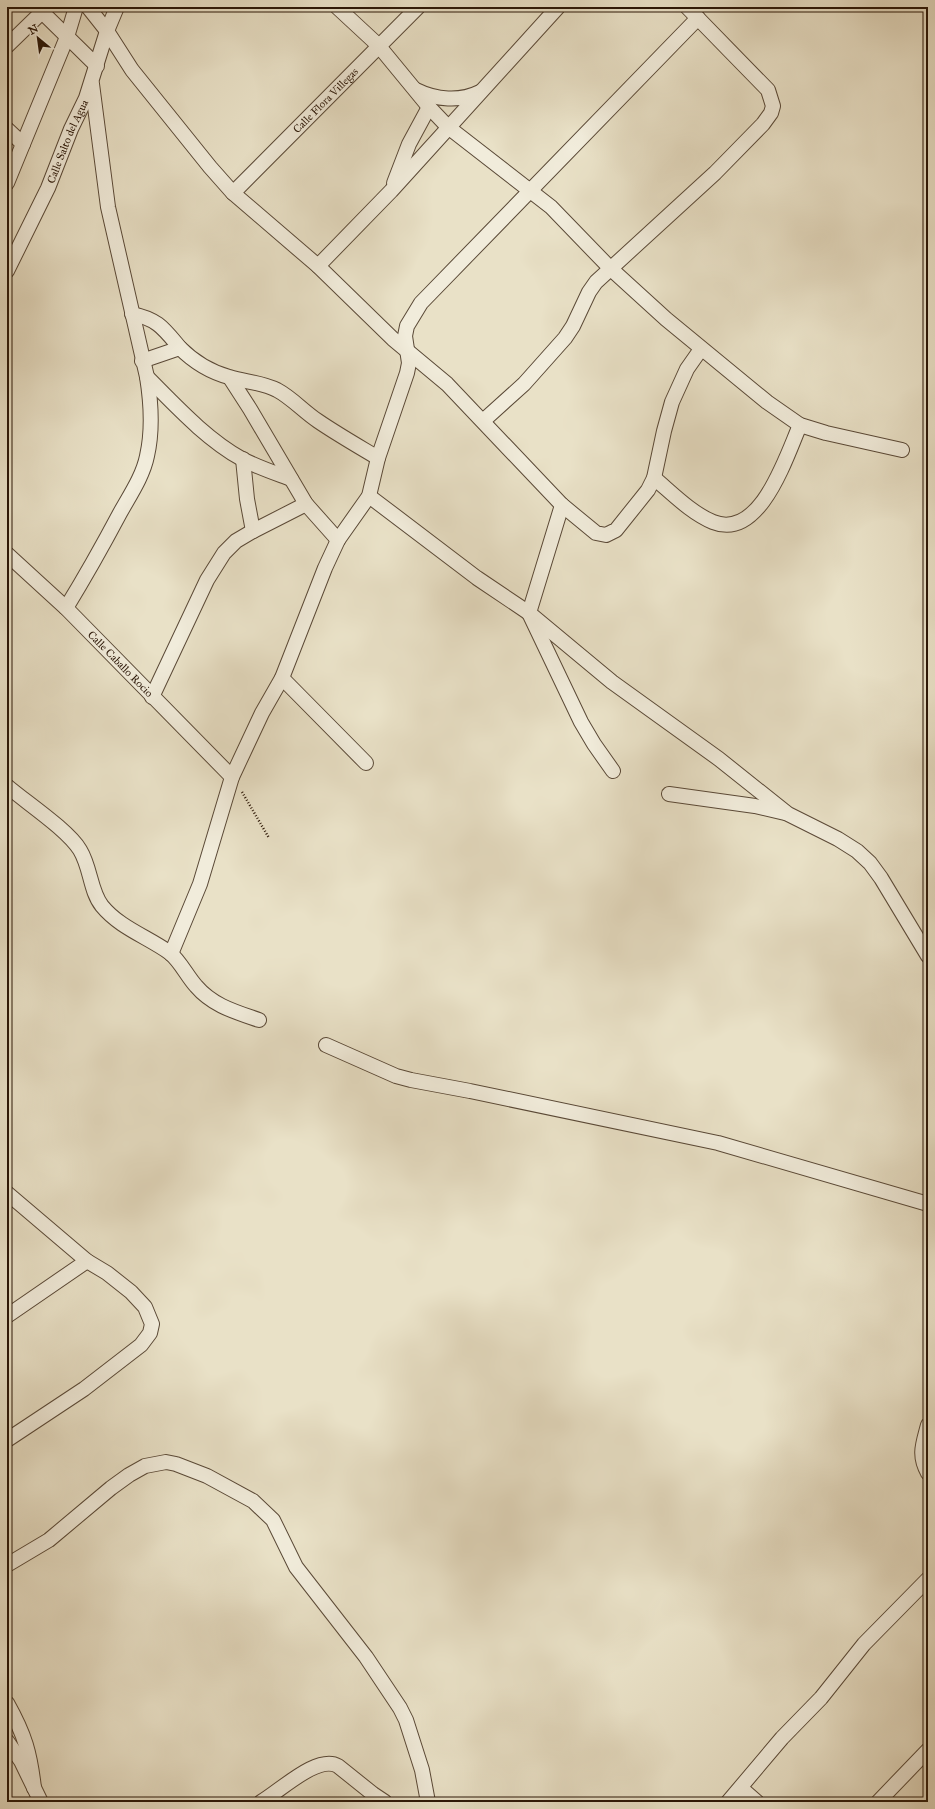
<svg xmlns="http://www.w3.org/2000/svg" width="935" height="1809" font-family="'IM FELL Great Primer',serif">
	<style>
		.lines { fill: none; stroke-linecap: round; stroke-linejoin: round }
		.street-casing { stroke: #5a4937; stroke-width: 16 }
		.path { stroke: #2a1607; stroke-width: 2.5; stroke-dasharray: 1 2; stroke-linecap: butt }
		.street { stroke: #f1ecdb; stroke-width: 14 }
		.labels { text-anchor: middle; stroke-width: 3; stroke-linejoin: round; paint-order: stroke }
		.street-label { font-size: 11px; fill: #2a1607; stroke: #f1ecdb }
	</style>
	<rect width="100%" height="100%" fill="#e9e1c7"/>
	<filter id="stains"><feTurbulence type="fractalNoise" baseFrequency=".005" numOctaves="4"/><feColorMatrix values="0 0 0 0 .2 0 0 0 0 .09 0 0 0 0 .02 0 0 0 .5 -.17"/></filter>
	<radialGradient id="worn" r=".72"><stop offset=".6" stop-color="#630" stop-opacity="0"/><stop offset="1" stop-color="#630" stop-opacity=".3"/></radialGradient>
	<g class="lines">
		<defs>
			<g id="street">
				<path d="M37 7 97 66"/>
				<path d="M88 7 107 31 132 70 210 167 233 193 318 266 393 339 447 384 562 505 596 533 606 535 616 530 648 490 654 478 664 431 672 402 687 369 701 349"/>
				<path d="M337 7 378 45 429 107 448 127 551 207 610 268 666 319 767 402 800 425 826 433 902 450"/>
				<path d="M7 46 42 12"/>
				<path d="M416 90C436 100 460 102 480 92"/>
				<path d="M7 129 23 144"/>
				<path d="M7 183 67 37 76 7"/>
				<path d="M394 183 409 144 429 107"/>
				<path id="s1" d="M233 193 418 7"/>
				<path d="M318 266 391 191 558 7"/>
				<path id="s2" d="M7 271 48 188 71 129 86 98 107 31 117 7"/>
				<path d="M132 314C158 319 164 329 180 348"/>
				<path d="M142 361 180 348C193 361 211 372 229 377 245 382 261 382 277 390 292 398 303 411 318 421 337 434 358 446 378 458"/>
				<path d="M147 377C176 406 206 439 242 459 257 467 275 473 291 479"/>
				<path d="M230 378 250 409 306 504 338 540"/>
				<path d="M483 421 524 384 565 338 573 326 589 292 596 282 715 173 763 124 771 113 773 106 768 90 687 7"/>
				<path d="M243 459 247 499 253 531"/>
				<path d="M654 478C672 493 691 513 713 522 760 541 786 457 800 425"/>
				<path d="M369 496 477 578 529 613 612 682 719 759 788 814 838 839 857 851 870 863 881 878 928 956"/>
				<path d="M562 505 529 613 581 722 594 744 613 771"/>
				<path id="s3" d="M7 554 66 608 232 777"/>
				<path d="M66 608C85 577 103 545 120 513 130 495 143 476 147 456 153 430 151 402 147 377L108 207 92 84"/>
				<path d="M282 678 366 763"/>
				<path d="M152 697 207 580 224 553 236 541 253 531 306 504"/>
				<path d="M7 786C27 803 68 830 80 850 91 868 90 891 102 906 120 928 148 937 170 953 180 961 187 976 196 986 213 1006 236 1012 259 1020"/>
				<path d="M669 794 755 806 785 813"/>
				<path d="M171 954 200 884 232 777 262 713 282 678 325 568 338 540 369 496 378 458 407 373 409 363 405 336 407 326 421 303 698 18"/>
				<path d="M326 1045 396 1076 411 1080 470 1091 718 1143 928 1204"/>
				<path d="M7 1193 87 1261 107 1273 131 1292 145 1307 152 1324 150 1333 141 1345 84 1389 7 1440"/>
				<path d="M7 1316 87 1261"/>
				<path d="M928 1425C923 1444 918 1455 928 1473"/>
				<path d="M7 1565 49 1540 111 1488 129 1475 145 1466 166 1462 176 1464 207 1476 253 1501 273 1520 296 1567 366 1657 400 1708 406 1720 422 1770 428 1802"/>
				<path d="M7 1703C25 1735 30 1753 34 1788"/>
				<path d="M7 1741 21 1761 41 1802"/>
				<path d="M741 1788 757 1802"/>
				<path d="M261 1802C280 1791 318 1754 338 1766L373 1794 385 1802"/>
				<path d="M728 1802 782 1738 821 1698 864 1644 928 1579"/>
				<path d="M878 1802 928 1750"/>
			</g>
		</defs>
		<use href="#street" class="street-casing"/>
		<path class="path" d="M242 792 269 838"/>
		<use href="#street" class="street"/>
	</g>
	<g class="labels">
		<g class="street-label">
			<text dy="4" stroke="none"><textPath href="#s1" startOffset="131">Calle Flora Villegas</textPath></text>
			<text dy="4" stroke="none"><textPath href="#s2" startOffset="143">Calle Salto del Agua</textPath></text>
			<text dy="4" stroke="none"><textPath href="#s3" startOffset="158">Calle Caballo Rocio</textPath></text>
		</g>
	</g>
	<rect width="935" height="1809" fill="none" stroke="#e9e1c7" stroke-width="24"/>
	<rect x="8" y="8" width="919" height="1793" fill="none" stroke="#2a1607" stroke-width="2"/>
	<rect x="12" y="12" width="911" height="1785" fill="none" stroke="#2a1607"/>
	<g transform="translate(38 38) rotate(331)" stroke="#f1ecdb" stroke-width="3" paint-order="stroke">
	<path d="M0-3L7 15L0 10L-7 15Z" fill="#2a1607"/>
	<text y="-6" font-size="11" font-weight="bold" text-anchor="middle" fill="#2a1607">N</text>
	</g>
	<rect width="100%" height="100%" filter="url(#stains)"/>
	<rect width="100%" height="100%" fill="url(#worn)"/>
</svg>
